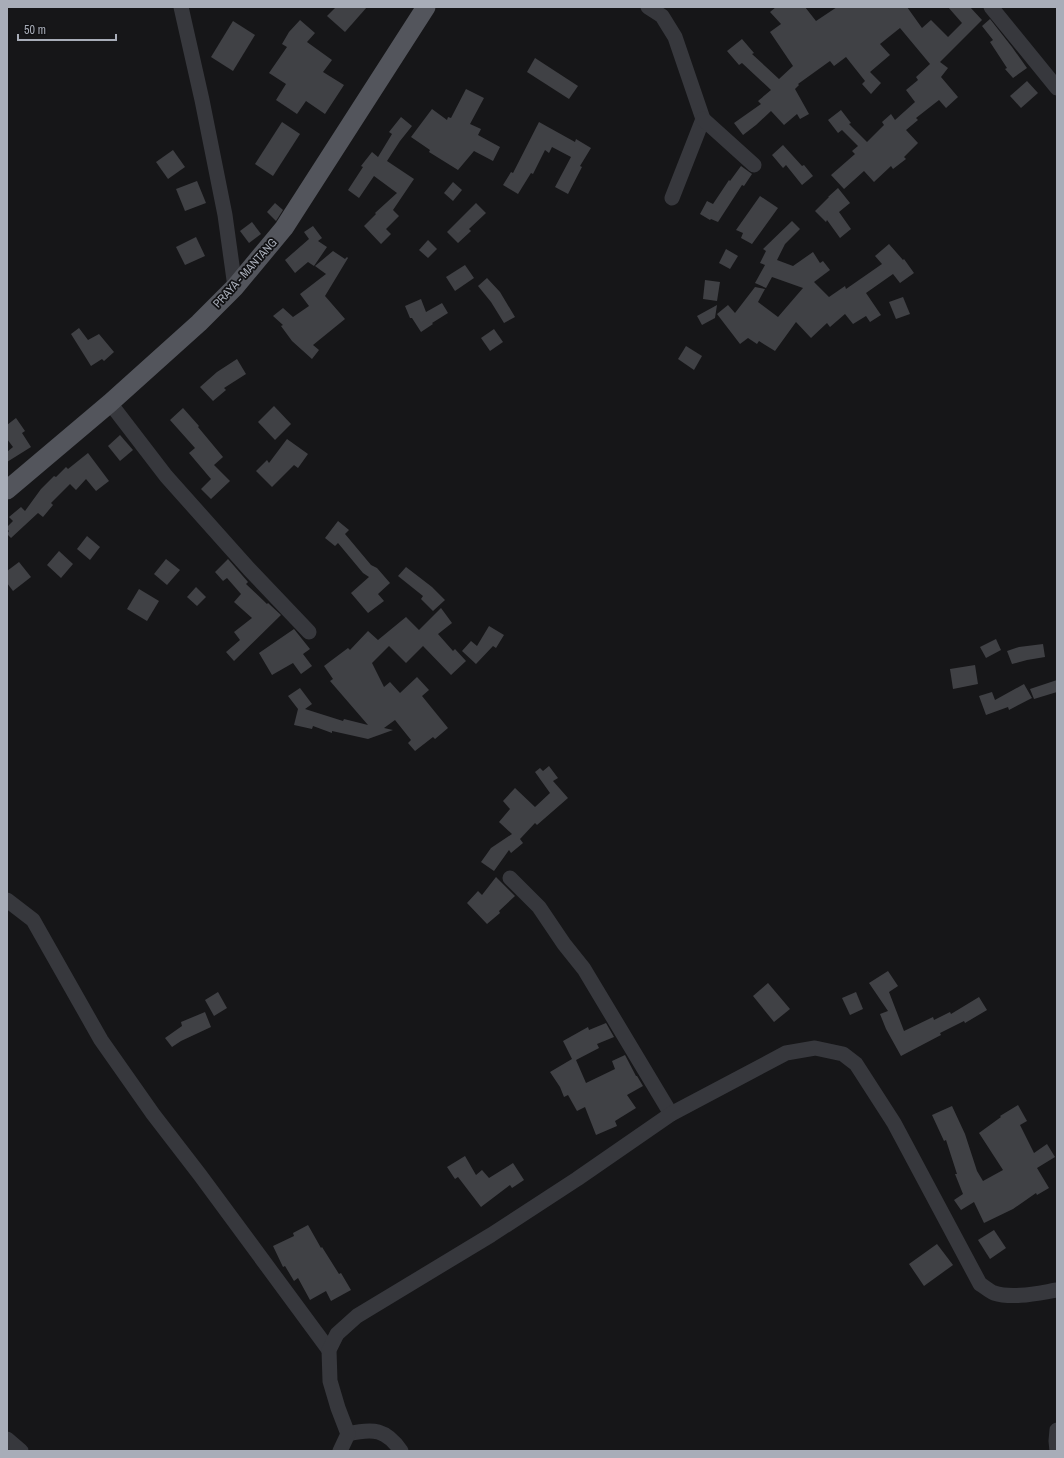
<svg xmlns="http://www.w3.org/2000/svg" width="1064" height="1458" font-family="'Archivo Narrow',sans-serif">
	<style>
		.building { fill: #404145 }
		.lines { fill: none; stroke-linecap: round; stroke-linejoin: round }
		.minor { stroke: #37383d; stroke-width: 15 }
		.major { stroke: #53555c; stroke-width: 19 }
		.labels { text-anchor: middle; stroke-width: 3.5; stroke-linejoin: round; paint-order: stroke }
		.street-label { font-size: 12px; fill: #a8adb8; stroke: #111113 }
	</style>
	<rect width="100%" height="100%" fill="#161618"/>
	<g class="building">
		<path d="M336 7H367L345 32 327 16Z"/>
		<path d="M776 7H805L816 21 837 7H907L922 28 931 20 948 37 962 23 948 7H970L982 20 940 62 948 68 941 77 958 97 946 108 939 100 916 118 918 120 906 130 918 143 904 157 906 159 893 169 891 166 874 182 864 171 844 189 831 175 855 154 852 151 858 146 842 130 838 133 828 120 841 110 851 123 849 124 867 142 884 125 882 122 891 114 895 120 915 102 906 90 918 80 916 77 930 64 900 28 880 44 890 55 870 72 881 83 871 94 862 84 865 81 846 57 834 66 830 61 798 84 799 85 795 89 809 114 800 119 797 114 784 125 771 111 756 125 743 135 734 123 761 104 758 101 771 90 742 63 739 65 727 51 742 39 754 53 752 54 779 79 793 66 770 32 781 24 770 12Z"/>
		<path d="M990 19 1012 47 1027 68 1013 78 1005 69 1007 68 990 42 993 40 982 26Z"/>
		<path d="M300 20 315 33 307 42 332 60 323 72 344 85 325 114 306 101 297 114 276 100 286 84 269 73 287 47 282 44 289 32Z"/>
		<path d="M233 21 255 35 233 71 211 57Z"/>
		<path d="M535 58 578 86 569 99 527 72Z"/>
		<path d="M1027 81 1038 93 1021 108 1010 96Z"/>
		<path d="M466 89 484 98 470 124 481 129 478 135 500 147 493 161 474 151 458 170 429 152 430 150 411 137 432 109 447 120 448 117 451 118Z"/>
		<path d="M401 117 412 126 400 141 387 161 414 179 393 210 399 216 386 229 391 234 381 244 364 226 376 214 375 213 397 193 374 176 359 198 348 190 363 167 361 166 372 152 378 157 392 134 389 132Z"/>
		<path d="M282 122 300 134 273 176 255 164Z"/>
		<path d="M539 122 575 142 576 139 591 148 580 166 582 167 568 194 555 187 571 157 552 147 549 153 545 150 533 174 531 173 518 194 503 185 511 172 513 173Z"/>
		<path d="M783 145 802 166 804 165 813 176 802 185 786 165 783 168 772 155Z"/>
		<path d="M173 150 185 167 168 179 156 162Z"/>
		<path d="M741 166 752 174 744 186 742 185 718 222 711 219 710 220 700 214 707 201 713 204 729 180 730 181Z"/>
		<path d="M197 181 206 203 185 211 176 189Z"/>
		<path d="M453 182 462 190 453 201 444 193Z"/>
		<path d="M838 188 850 203 839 212 851 229 840 238 827 220 826 222 815 211 829 197H828Z"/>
		<path d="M760 196 778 208 752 244 741 238 743 233 736 230Z"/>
		<path d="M275 203 283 210 276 221 267 212Z"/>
		<path d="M476 203 486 213 469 229 471 231 458 243 447 232Z"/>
		<path d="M792 221 800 229 785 244 777 260 793 266 813 252 820 263 823 261 830 270 814 282 829 297 845 286 846 289 882 264 875 256 889 244 903 260 904 259 914 273 900 283 893 274 866 293 881 315 870 322 866 316 853 324 845 314 830 327 827 323 811 338 796 322 775 351 759 341 757 344 748 338 740 344 717 314 728 305 735 313 755 287 765 289 758 302 778 317 803 288 772 277 766 288 755 283 765 265 760 263 766 251 763 249Z"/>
		<path d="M252 222 261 234 249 243 240 231Z"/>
		<path d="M313 226 322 238 318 241 327 247 314 266 308 262 295 273 285 260 309 239 304 232Z"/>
		<path d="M196 237 205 256 185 265 176 247Z"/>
		<path d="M428 240 437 249 428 258 419 250Z"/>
		<path d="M726 249 738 256 730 269 719 263Z"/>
		<path d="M333 251 345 259 347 257 348 258 325 296 345 319 313 345 319 350 312 359 292 341 281 326 283 325 273 316 283 308 293 317 309 306 300 294 326 274 315 266Z"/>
		<path d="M465 265 474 278 455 291 446 277Z"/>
		<path d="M487 278 500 292 515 317 504 323 491 302 478 286Z"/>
		<path d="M705 280 720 282 717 301 703 299Z"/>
		<path d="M903 297 910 314 896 319 889 302Z"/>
		<path d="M421 299 426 312 442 303 448 313 432 323 433 324 421 332 412 318H410L405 306Z"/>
		<path d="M717 305 715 318 702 325 697 316Z"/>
		<path d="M79 328 88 340 99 334 114 352 104 361 102 359 91 366 71 334Z"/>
		<path d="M494 329 503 342 490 351 481 338Z"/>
		<path d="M686 346 702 356 694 370 678 359Z"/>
		<path d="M237 359 246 374 224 388 226 390 213 401 200 387 217 372Z"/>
		<path d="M274 406 291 424 275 440 258 422Z"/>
		<path d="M183 408 199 426 198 427 223 457 214 465 230 481 211 499 201 489 211 479 189 453 195 448 170 420Z"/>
		<path d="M16 418 25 431 22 433 31 447 7 462V452L13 447 7 439V425Z"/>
		<path d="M120 435 133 450 120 461 108 446Z"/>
		<path d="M287 439 308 454 298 468 294 465 272 487 256 471 267 460 269 463Z"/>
		<path d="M88 453 109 481 96 491 86 479 76 490 70 484 51 503 53 505 43 517 38 513 11 538 7 534 9 531 7 529V527L13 521 9 517 21 507 25 511 41 489 54 476 56 477 66 467 68 469Z"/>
		<path d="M338 521 349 530 345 534 371 565 377 568 390 583 378 594 384 601 368 613 351 593 369 577 363 573 338 543 335 546 325 538Z"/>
		<path d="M87 536 100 547 90 560 77 549Z"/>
		<path d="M59 551 73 564 61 578 47 565Z"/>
		<path d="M166 559 180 570 167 585 154 574Z"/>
		<path d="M228 559 248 582 246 584 267 604 268 603 281 615 234 661 226 652 240 640 234 632 252 618 234 602 241 594 227 578 223 581 215 572Z"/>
		<path d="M19 562 31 577 13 591 7 583V571Z"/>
		<path d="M406 567 432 587 445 600 433 611 421 599 423 596 398 576Z"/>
		<path d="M196 587 206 597 197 606 187 597Z"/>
		<path d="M139 589 159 601 147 621 127 609Z"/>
		<path d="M441 608 452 623 438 634 453 651 455 649 466 661 451 675 423 646 406 663 389 646 372 663 384 687 390 682 400 693 417 677 429 690 422 696 448 728 435 739 433 737 415 751 408 743 411 740 395 720 384 728 393 730 368 739 332 731V733L313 726 312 729 294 725 298 709 288 696 300 688 312 704 305 709 343 721 344 719 368 725 330 681 333 679 324 666 348 648 350 650 368 631 378 640 406 617 419 630Z"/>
		<path d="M489 626 504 635 496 648 493 646 476 664 462 651 471 641 477 646Z"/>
		<path d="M294 629 310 649 303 654 312 666 301 674 293 663 272 675 259 653Z"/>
		<path d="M996 639 1001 650 986 658 980 647Z"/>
		<path d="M1043 644 1045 657 1027 660 1012 664 1007 651 1019 647Z"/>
		<path d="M975 665 978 684 953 689 950 669Z"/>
		<path d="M1057 680V692L1034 699 1030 689Z"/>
		<path d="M1024 684 1032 698 1009 710 1008 707 986 715 979 696 992 692 995 700Z"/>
		<path d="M549 766 558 778 553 781 568 798 537 825 535 823 520 839 523 843 511 853 509 850 494 871 481 862 491 848 512 834 499 822 510 809 503 801 515 788 535 807 550 793 535 772 540 768 543 771Z"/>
		<path d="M496 877 515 896 499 911 500 913 487 924 467 903 478 891 482 895Z"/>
		<path d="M888 971 898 986 889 992 904 1031 933 1017 934 1020 950 1012 951 1014 979 997 987 1010 965 1023 964 1021 940 1033 941 1035 901 1056 886 1029 880 1014 888 1011 869 983Z"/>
		<path d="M768 983 790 1009 774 1022 753 996Z"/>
		<path d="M218 992 227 1008 214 1016 205 1000Z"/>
		<path d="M856 992 863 1009 850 1015 842 998Z"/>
		<path d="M205 1012 211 1027 181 1041 172 1047 165 1038 182 1026 181 1022Z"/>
		<path d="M606 1023 614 1037 597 1044 599 1048 576 1060 586 1083 615 1069 612 1061 625 1055 636 1076H637L643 1086 627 1095 636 1108 615 1121 617 1126 596 1135 585 1107 577 1111 568 1095 564 1097 560 1087 550 1072 572 1059 563 1041 588 1027 589 1030Z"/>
		<path d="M1018 1105 1027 1121 1020 1125 1034 1153 1047 1144 1055 1157 1037 1168 1049 1188 1037 1195 1036 1193 1013 1209 984 1223 974 1202 961 1210 954 1200 963 1194 955 1174H957L946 1140 944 1141 932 1115 952 1106 965 1134 977 1171 983 1181 1003 1170 979 1133 1001 1117 1000 1116Z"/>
		<path d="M465 1156 476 1175 482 1170 489 1178 513 1163 524 1180 512 1188 510 1185 481 1207 458 1177 455 1179 447 1167Z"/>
		<path d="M308 1225 321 1248 322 1247 339 1274 341 1273 351 1290 331 1301 326 1291 310 1300 298 1278 294 1281 285 1266 283 1267 273 1246 294 1236 293 1233Z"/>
		<path d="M994 1230 1006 1248 990 1259 978 1240Z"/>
		<path d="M937 1244 953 1265 924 1286 909 1264Z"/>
	</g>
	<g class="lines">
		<g class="minor">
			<path d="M181 7 202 100 225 215 235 287"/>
			<path d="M648 7 662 16 675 37 703 119 672 198"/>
			<path d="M991 7 1057 88"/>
			<path d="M703 119 754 165"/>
			<path d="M110 403 166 476 249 569 309 632"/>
			<path d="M510 878 539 907 564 944 584 969 671 1114"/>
			<path d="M7 900 33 920 101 1040 153 1114 200 1175 329 1350"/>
			<path d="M1057 1430 1056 1441 1057 1451"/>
			<path d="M348 1434C373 1428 386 1429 401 1451"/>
			<path d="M7 1439 21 1451"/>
			<path d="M340 1451 348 1434 338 1408 330 1381 329 1350 337 1334 357 1316 491 1235 577 1179 671 1114 786 1053 815 1048 843 1054 856 1064 894 1123 980 1284C985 1287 989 1291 994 1293 1013 1299 1038 1293 1057 1290"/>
		</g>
		<path class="major" d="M7 490 110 403 199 323 235 287 284 228 426 7"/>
	</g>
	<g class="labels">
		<g class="street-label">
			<text transform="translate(245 273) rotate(-48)" y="4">PRAYA - MANTANG</text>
		</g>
	</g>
	<rect width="1064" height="1458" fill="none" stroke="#a8adb8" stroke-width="16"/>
	<path d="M18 34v6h98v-6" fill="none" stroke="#a8adb8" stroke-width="2"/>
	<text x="24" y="34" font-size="12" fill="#a8adb8" stroke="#111113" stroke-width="3" paint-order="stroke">50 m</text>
</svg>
